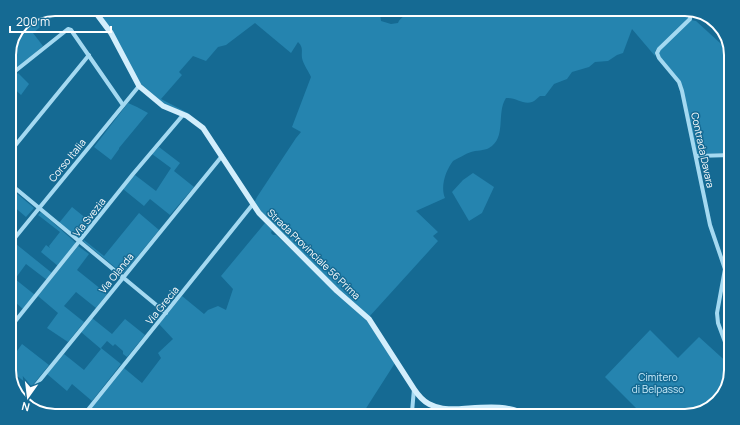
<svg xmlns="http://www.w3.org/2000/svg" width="740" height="425" font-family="Manrope,sans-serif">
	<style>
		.green { fill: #2584af }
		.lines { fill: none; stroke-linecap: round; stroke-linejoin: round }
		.street { stroke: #a4d9f1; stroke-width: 4 }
		.secondary { stroke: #d2eefc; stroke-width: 5.5 }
		.labels { text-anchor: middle; stroke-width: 3; stroke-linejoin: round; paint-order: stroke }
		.street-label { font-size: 10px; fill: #fff; stroke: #156a93 }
		.park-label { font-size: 10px; fill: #cbedfc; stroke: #156a93 }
		.rim { fill: none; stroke: #fff; stroke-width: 2 }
	</style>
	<rect width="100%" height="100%" fill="#156a93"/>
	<g class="green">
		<path d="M55 9H62L33 33 43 46 9 75V53L23 22Z"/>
		<path d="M95 9H370C377 11 381 14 381 21L391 24 398 23C400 17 408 13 414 13 416 13 419 15 421 14 426 14 432 12 436 9H685L689 10 690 15 687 21 655 51V56L632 29 623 53 617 55 608 61 595 62 589 67 572 72 567 79 554 84 545 96H540C537 98 535 101 532 102 523 105 516 97 506 98 496 113 507 138 489 148 484 151 476 150 471 152 465 154 459 158 453 161 446 170 440 186 445 198L416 211 438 232 433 236 438 241 369 317 348 299 263 215 254 203 257 197 296 138 301 132 292 127 311 77C309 72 303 64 302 58 301 51 304 48 298 42L291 53 255 23 226 45 218 47 206 61 193 56 179 72 182 75 161 99 188 113V114L166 106 140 83 108 25Z"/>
		<path d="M691 20 696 21 731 53V147L728 149V153L697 154 682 85 659 57V52L660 50Z"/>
		<path d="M18 73 29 84 21 95 9 84V81Z"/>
		<path d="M128 103 137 107 148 113 119 148V149L111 160 94 147Z"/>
		<path d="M159 147 180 163 174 171 194 187 170 215 150 199 144 206 123 189 135 175 156 191 171 168 152 154Z"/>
		<path d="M473 173 494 187 482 213 469 221 452 192 463 180Z"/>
		<path d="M9 187 34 208 26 217 12 205 9 207Z"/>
		<path d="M72 207 93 224 82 237 79 239 59 223Z"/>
		<path d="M41 212 76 243 58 266 41 252 46 245 50 248 49 246 60 232 38 215Z"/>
		<path d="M139 213 159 230 124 273H122L83 241 84 240 104 256Z"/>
		<path d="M265 223 272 230 271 233 273 235H276L367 321 395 363 363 413 355 416H85L124 368 142 383 161 358 158 353 173 339 159 324 182 296 204 314 208 310 218 306 226 310 233 289 221 276Z"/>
		<path d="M16 244 52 273 47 280 26 264 15 279 35 295 23 309 9 297V251Z"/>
		<path d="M78 246 89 254 77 270 107 294 96 308 76 292 64 306 84 322 68 342 47 328 58 313 38 296Z"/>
		<path d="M92 318 112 334 125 319 145 335 127 357 123 354V351L115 344 113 346 107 341 101 348 121 364 92 401 72 384 67 391 47 374 64 354 84 370 101 349 81 332Z"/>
		<path d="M650 330 678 358 699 337 731 366C731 371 729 376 728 381 717 421 677 416 644 416L605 377Z"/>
		<path d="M22 344 49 365 31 387 11 371 9 372V345L17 351Z"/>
	</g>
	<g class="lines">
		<g class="street">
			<path d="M691 11 690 19 659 49 657 53 659 58 679 82 682 91 710 225 725 269 717 313 718 323 731 358"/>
			<path d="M9 76 68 29 71 30 123 105"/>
			<path d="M9 153 89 55"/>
			<path d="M696 156 731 155"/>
			<path d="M9 183 166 313"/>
			<path d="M9 245 139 86"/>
			<path d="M9 329 133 174 183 115"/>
			<path d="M23 401 222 156"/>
			<path d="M83 416 253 204"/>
			<path d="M408 416 412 412 414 389"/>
		</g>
		<path class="secondary" d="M93 9 111 33 139 86 163 106 187 116 203 128 259 213 337 291 369 319 414 389C418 395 423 401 429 404 438 409 447 409 457 409 479 408 508 403 527 416"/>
	</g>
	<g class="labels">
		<g class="street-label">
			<text transform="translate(703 150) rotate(78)" y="4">Contrada Davara</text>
			<text transform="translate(67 160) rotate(-51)" y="4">Corso Italia</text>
			<text transform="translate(89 217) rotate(-52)" y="4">Via Svezia</text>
			<text transform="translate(314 254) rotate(44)" y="4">Strada Provinciale 56 Prima</text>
			<text transform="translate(116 273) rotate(-51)" y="4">Via Olanda</text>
			<text transform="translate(162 305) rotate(-51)" y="4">Via Grecia</text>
		</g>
		<g class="park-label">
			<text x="658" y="381">Cimitero<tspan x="658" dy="12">di Belpasso</tspan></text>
		</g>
	</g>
	<path d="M0 0H740V425H0ZM55 16H685A39 39 0 0 1 724 55V370A39 39 0 0 1 685 409H55A39 39 0 0 1 16 370V55A39 39 0 0 1 55 16Z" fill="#156a93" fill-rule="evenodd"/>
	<path class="rim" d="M55 16H685A39 39 0 0 1 724 55V370A39 39 0 0 1 685 409H55A39 39 0 0 1 16 370V55A39 39 0 0 1 55 16Z"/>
	<g transform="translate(28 397) rotate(194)" stroke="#156a93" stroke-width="3" paint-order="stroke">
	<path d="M0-3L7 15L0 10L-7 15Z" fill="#ffffff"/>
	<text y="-6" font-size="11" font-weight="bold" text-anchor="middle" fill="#ffffff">N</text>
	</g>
	<path d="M10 26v6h101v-6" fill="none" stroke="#ffffff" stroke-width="2"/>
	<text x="16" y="26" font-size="12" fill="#ffffff" stroke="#156a93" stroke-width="3" paint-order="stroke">200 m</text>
</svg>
